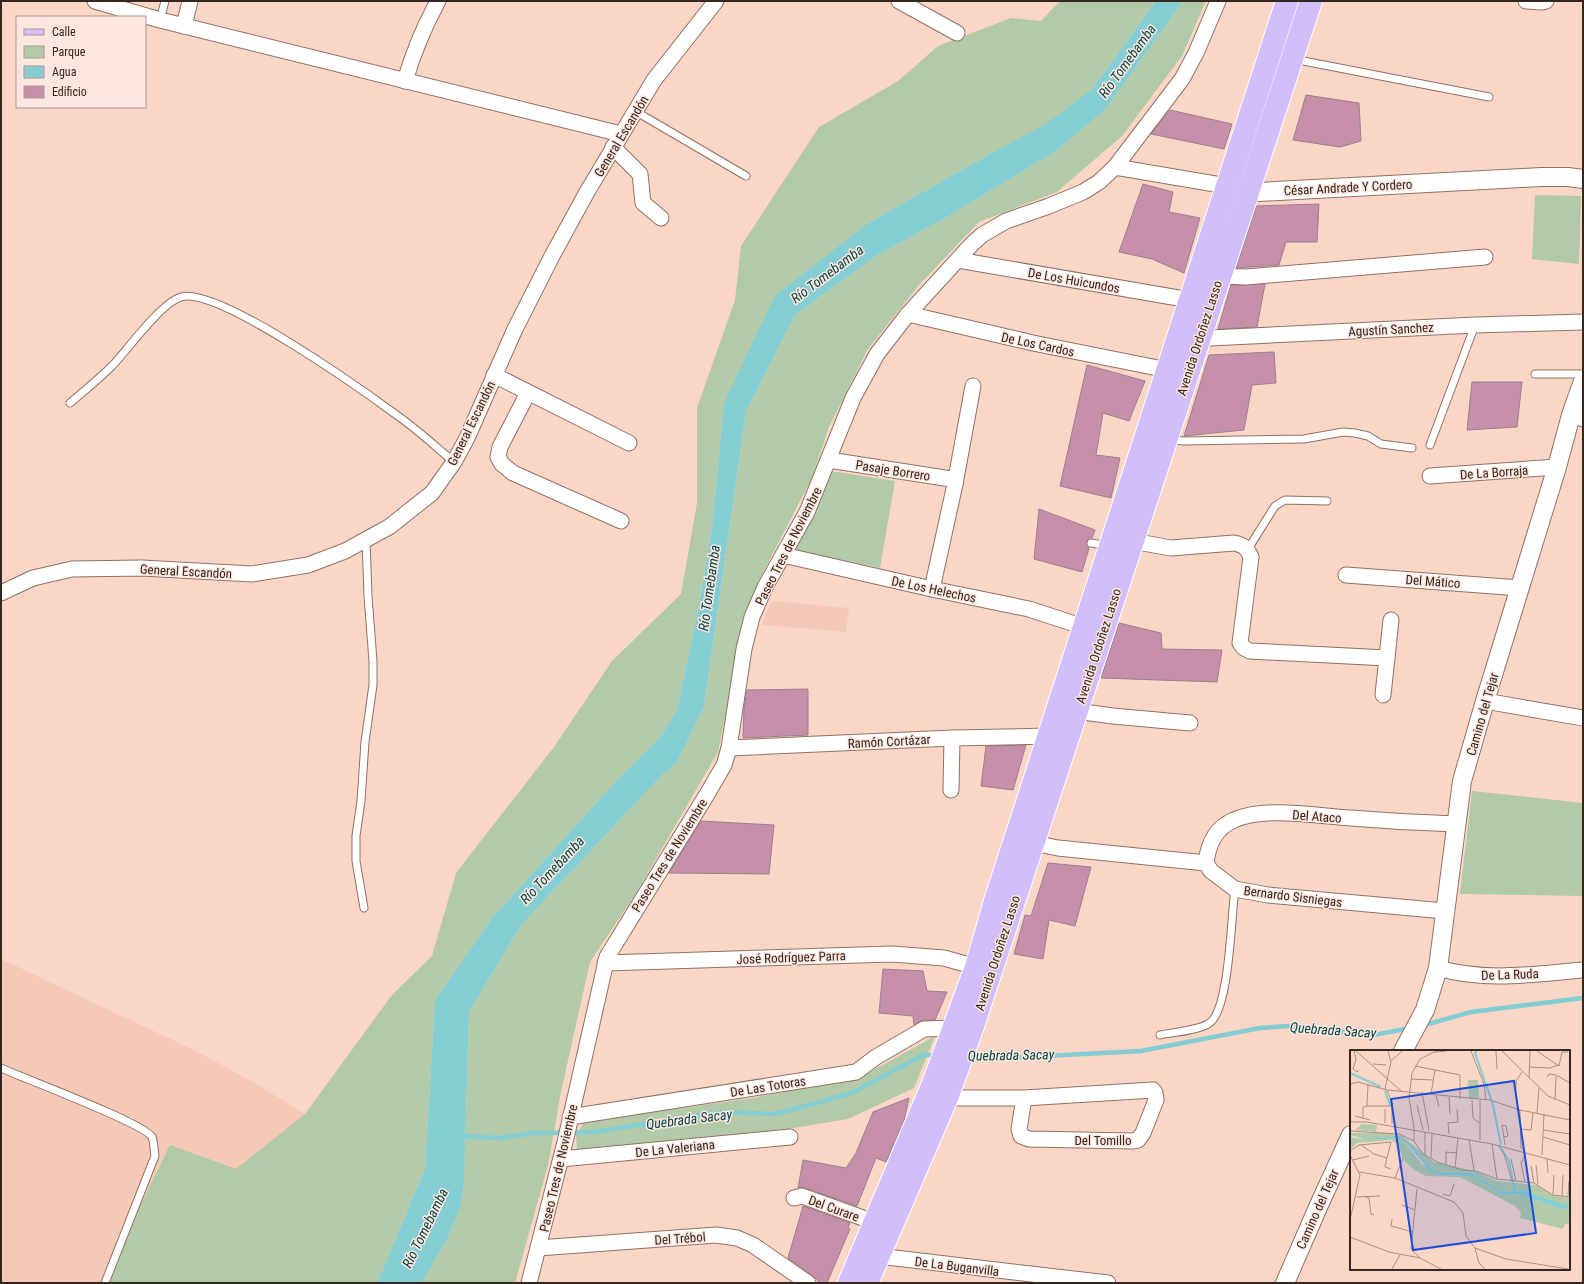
<svg xmlns="http://www.w3.org/2000/svg" width="1584" height="1284" font-family="'Roboto Condensed',sans-serif">
	<style>
		.built { fill: #f4c9b7 }
		.green { fill: #b2caa7 }
		.water { fill: #83cdd3 }
		.lines { fill: none; stroke-linecap: round; stroke-linejoin: round }
		.stream { stroke: #83cdd3; stroke-width: 4.5 }
		.building { fill: #c690ab; stroke: #9f7e8e }
		.service-casing { stroke: #917163; stroke-width: 9 }
		.minor-casing { stroke: #917163; stroke-width: 17 }
		.tertiary-casing { stroke: #917163; stroke-width: 20 }
		.primary-casing { stroke: #fff; stroke-width: 24 }
		.service { stroke: #fff; stroke-width: 7 }
		.minor { stroke: #fff; stroke-width: 15 }
		.tertiary { stroke: #fff; stroke-width: 18 }
		.primary { stroke: #d1befb; stroke-width: 22 }
		.labels { text-anchor: middle; stroke-width: 3; stroke-linejoin: round; paint-order: stroke }
		.street-label { font-size: 13px; fill: #342621; stroke: #fde6dd }
		.water-label { font-size: 14px; font-style: italic; fill: #00474b; stroke: #fde6dd }
		.inset-river { fill: none; stroke: #83cdd3; stroke-width: 2 }
		.inset-road { fill: none; stroke: #ab9085; stroke-width: 1 }
		.view { fill: #1d4ed8; fill-opacity: 0.15; stroke: #1d4ed8; stroke-width: 2 }
		.inset-edge { fill: none; stroke: #342621; stroke-width: 2 }
	</style>
	<rect width="100%" height="100%" fill="#fad6c7"/>
	<g class="built">
		<path d="M771 601 849 608 846 632 762 625Z"/>
		<path d="M1 959 194 1050 253 1082 305 1114 377 1283H1Z"/>
	</g>
	<g class="green">
		<path d="M1060 1H1156L1092 89 1048 124 990 154 868 223 724 403 712 527 699 606 677 710 661 736 617 780 492 918 435 1000 425 1169 377 1283H108L126 1235 170 1145 236 1169 305 1114 392 995 432 956 456 873 554 747 612 661 681 594 697 503V408L735 300 741 246 819 127 898 81 938 46 1011 18 1041 21Z"/>
		<path d="M1183 1H1206L1182 56 1122 136 1057 192 979 222 919 285 868 349 829 427 812 478 759 580 745 618 718 752 635 895 590 962 561 1092 548 1165 515 1283H422L447 1239 460 1209 464 1184 469 1012 521 925 660 777 677 762 704 707 746 412 795 315 876 256 947 217 1056 151 1105 110Z"/>
		<path d="M1535 195 1581 196 1579 264 1532 259Z"/>
		<path d="M831 471 895 481 880 568 792 549Z"/>
		<path d="M1472 791 1583 803V896L1460 894Z"/>
		<path d="M935 1036 914 1088 848 1119 782 1130 577 1150 576 1135 584 1122 752 1098 859 1078Z"/>
	</g>
	<path class="water" d="M1156 1H1183L1105 110 1056 151 947 217 876 256 795 315 746 412 704 707 677 762 660 777 521 925 469 1012 464 1184 460 1209 447 1239 422 1283H377L425 1169 435 1000 492 918 617 780 661 736 677 710 699 606 712 527 724 403 775 296 868 223 990 154 1048 123 1092 89Z"/>
	<g class="lines">
		<g class="stream">
			<path d="M1421 1026 1471 1012 1583 998"/>
			<path d="M969 1056 1006 1058 1141 1051 1260 1028 1288 1026 1374 1035 1410 1028"/>
			<path d="M460 1136 501 1138 534 1133 594 1132 721 1112 776 1114 852 1093 923 1055H938"/>
		</g>
	</g>
	<g class="building">
		<path d="M1306 95 1359 103 1361 141 1340 147 1293 140Z"/>
		<path d="M1170 110 1232 124 1224 149 1151 134Z"/>
		<path d="M1143 184 1173 192 1169 212 1200 218 1184 273 1152 259 1119 252Z"/>
		<path d="M1319 204 1317 242H1286L1279 265 1236 268 1256 206Z"/>
		<path d="M1265 284 1257 327 1218 329 1231 285Z"/>
		<path d="M1274 352 1276 383 1252 385 1244 430 1184 436 1209 355Z"/>
		<path d="M1087 365 1145 381 1129 421 1103 413 1096 455 1120 458 1111 498 1060 486Z"/>
		<path d="M1472 382H1522L1517 427 1467 430Z"/>
		<path d="M1039 509 1095 530 1092 538H1089L1086 542V545L1089 548 1082 572 1034 559Z"/>
		<path d="M1119 623 1161 633 1162 649 1222 650 1217 682 1101 678Z"/>
		<path d="M808 689V735L743 738 744 708 747 690Z"/>
		<path d="M1026 745 1013 790 981 786 986 746Z"/>
		<path d="M701 821 774 825 769 874 669 873Z"/>
		<path d="M1048 863 1091 867 1075 926 1049 920 1043 959 1014 954 1025 915 1031 916Z"/>
		<path d="M883 969 923 971 927 991 947 992 935 1020H923L914 1025 913 1016 879 1013Z"/>
		<path d="M909 1098 904 1121 886 1162 876 1158 857 1206 805 1188H798L803 1160 846 1168 856 1153 873 1112Z"/>
		<path d="M803 1206 850 1223 848 1228 850 1229 827 1283H820L813 1276 788 1258Z"/>
	</g>
	<g class="lines">
		<defs>
			<g id="service">
				<path d="M160 20 165 1"/>
				<path d="M1293 59 1489 97"/>
				<path d="M635 111 746 176"/>
				<path d="M1535 374H1583"/>
				<path d="M70 403C84 391 99 379 113 365 128 349 161 303 181 297 217 286 364 391 398 416 418 430 436 447 454 462"/>
				<path d="M1168 439 1183 441 1304 439 1343 432 1355 433 1368 436 1381 444 1412 448"/>
				<path d="M1430 445 1475 325"/>
				<path d="M1091 543 1109 546"/>
				<path d="M1248 549 1275 506 1285 500 1327 501"/>
				<path d="M364 908 356 861V836L361 801 365 742 373 685V661L368 596 366 540"/>
				<path d="M1160 1035C1174 1032 1196 1031 1208 1024 1230 1013 1231 914 1235 889"/>
				<path d="M1 1068C23 1078 144 1123 152 1137 154 1142 154 1150 155 1156L105 1283"/>
			</g>
			<g id="minor">
				<path d="M95 1 160 20 621 134"/>
				<path d="M899 1 957 33"/>
				<path d="M1526 1 1542 2 1546 1"/>
				<path d="M184 26 190 1"/>
				<path d="M405 81C413 53 424 27 438 1"/>
				<path d="M613 147 640 174 643 203 661 218"/>
				<path d="M1115 167 1227 186"/>
				<path d="M958 260 1190 300"/>
				<path d="M1220 276 1246 277 1485 257"/>
				<path d="M908 314 1033 343 1168 370"/>
				<path d="M1200 337 1210 338 1475 325 1583 322"/>
				<path d="M494 375 629 443"/>
				<path d="M528 393 500 447 498 457 502 464 513 473 621 521"/>
				<path d="M1571 415 1583 419"/>
				<path d="M829 460 951 479 955 484 932 589"/>
				<path d="M1430 476 1557 467"/>
				<path d="M955 484 973 386"/>
				<path d="M1132 541 1171 548 1234 543C1244 545 1247 548 1251 557L1240 643 1244 648 1250 651 1387 658"/>
				<path d="M783 555 932 589 1029 609 1084 627"/>
				<path d="M1346 575 1520 588"/>
				<path d="M1 593 33 578 72 569 142 568 252 574 308 565 345 551 389 527 432 493 454 462 467 438 515 329 552 256 587 192 654 80 716 1"/>
				<path d="M1383 695 1391 620"/>
				<path d="M1485 701 1583 718"/>
				<path d="M1076 711 1113 716 1190 723"/>
				<path d="M729 748 952 738 1049 736"/>
				<path d="M951 790 952 738"/>
				<path d="M1033 843 1058 848 1206 863"/>
				<path d="M1206 863C1208 845 1215 828 1234 820 1265 806 1317 816 1351 818 1386 821 1421 823 1457 824"/>
				<path d="M1206 863 1211 871 1235 889 1268 895 1445 911"/>
				<path d="M605 963 892 954 944 958 976 967"/>
				<path d="M1438 968C1485 982 1535 974 1583 970"/>
				<path d="M947 1098H1024L1153 1090 1155 1093 1156 1100 1143 1133 1138 1140 1132 1141 1029 1139 1021 1136 1019 1129 1024 1098"/>
				<path d="M570 1117 856 1072 876 1057 924 1029 954 1028"/>
				<path d="M561 1159 790 1137"/>
				<path d="M794 1198 802 1196 874 1222"/>
				<path d="M538 1248 716 1235 737 1238 753 1245 808 1283"/>
				<path d="M878 1256 1108 1283"/>
				<path d="M529 1283 566 1138 607 957 706 796 724 765 729 748 744 649 752 617 765 587 807 512 853 398 877 354 908 314 972 244 982 235 1006 221 1049 206 1083 192 1099 182 1115 167 1182 79 1196 53 1218 1"/>
			</g>
			<g id="tertiary">
				<path d="M1236 188 1258 192 1541 177H1568L1583 179"/>
				<path d="M1403 1051 1425 1010 1438 968 1462 781 1485 701 1557 467 1571 415 1583 381"/>
				<path d="M1285 1283 1319 1205 1351 1135"/>
			</g>
			<g id="primary">
				<path d="M849 1283 934 1081 976 967 995 901 1287 1"/>
				<path d="M867 1283 947 1098 973 1026 1311 1"/>
			</g>
		</defs>
		<use href="#service" class="service-casing"/>
		<use href="#minor" class="minor-casing"/>
		<use href="#tertiary" class="tertiary-casing"/>
		<use href="#primary" class="primary-casing"/>
		<use href="#service" class="service"/>
		<use href="#minor" class="minor"/>
		<use href="#tertiary" class="tertiary"/>
		<use href="#primary" class="primary"/>
	</g>
	<g class="labels">
		<g class="street-label">
			<text transform="translate(621 136) rotate(-59)" y="5">General Escandón</text>
			<text transform="translate(1348 187) rotate(-3)" y="5">César Andrade Y Cordero</text>
			<text transform="translate(1074 280) rotate(10)" y="5">De Los Huicundos</text>
			<text transform="translate(1391 329) rotate(-3)" y="5">Agustín Sanchez</text>
			<text transform="translate(1199 338) rotate(-72)" y="5">Avenida Ordoñez Lasso</text>
			<text transform="translate(1038 344) rotate(12)" y="5">De Los Cardos</text>
			<text transform="translate(471 423) rotate(-64)" y="5">General Escandón</text>
			<text transform="translate(893 470) rotate(9)" y="5">Pasaje Borrero</text>
			<text transform="translate(1494 472) rotate(-4)" y="5">De La Borraja</text>
			<text transform="translate(788 546) rotate(-63)" y="5">Paseo Tres de Noviembre</text>
			<text transform="translate(186 571) rotate(3)" y="5">General Escandón</text>
			<text transform="translate(1433 581) rotate(4)" y="5">Del Mático</text>
			<text transform="translate(934 589) rotate(12)" y="5">De Los Helechos</text>
			<text transform="translate(1098 646) rotate(-72)" y="5">Avenida Ordoñez Lasso</text>
			<text transform="translate(1482 714) rotate(-74)" y="5">Camino del Tejar</text>
			<text transform="translate(889 741) rotate(-3)" y="5">Ramón Cortázar</text>
			<text transform="translate(1317 816) rotate(4)" y="5">Del Ataco</text>
			<text transform="translate(669 855) rotate(-58)" y="5">Paseo Tres de Noviembre</text>
			<text transform="translate(1293 896) rotate(7)" y="5">Bernardo Sisniegas</text>
			<text transform="translate(997 953) rotate(-72)" y="5">Avenida Ordoñez Lasso</text>
			<text transform="translate(791 957) rotate(-2)" y="5">José Rodríguez Parra</text>
			<text transform="translate(1510 974) rotate(-2)" y="5">De La Ruda</text>
			<text transform="translate(768 1086) rotate(-9)" y="5">De Las Totoras</text>
			<text x="1103" y="1145">Del Tomillo</text>
			<text transform="translate(675 1148) rotate(-6)" y="5">De La Valeriana</text>
			<text transform="translate(558 1168) rotate(-77)" y="5">Paseo Tres de Noviembre</text>
			<text transform="translate(834 1208) rotate(20)" y="5">Del Curare</text>
			<text transform="translate(1317 1209) rotate(-66)" y="5">Camino del Tejar</text>
			<text transform="translate(680 1238) rotate(-4)" y="5">Del Trébol</text>
			<text transform="translate(957 1266) rotate(7)" y="5">De La Buganvilla</text>
		</g>
		<g class="water-label">
			<text transform="translate(1127 61) rotate(-54)" y="5">Río Tomebamba</text>
			<text transform="translate(827 274) rotate(-37)" y="5">Río Tomebamba</text>
			<text transform="translate(709 588) rotate(-82)" y="5">Río Tomebamba</text>
			<text transform="translate(552 870) rotate(-47)" y="5">Río Tomebamba</text>
			<text transform="translate(1333 1030) rotate(4)" y="5">Quebrada Sacay</text>
			<text transform="translate(1011 1055) rotate(-1)" y="5">Quebrada Sacay</text>
			<text transform="translate(689 1119) rotate(-7)" y="5">Quebrada Sacay</text>
			<text transform="translate(425 1228) rotate(-64)" y="5">Río Tomebamba</text>
		</g>
	</g>
	<g transform="translate(1350 1050)">
		<rect width="220" height="220" fill="#fad6c7"/>
		<path d="M118 30H128L129 48 119 49ZM12 74 27 75 26 82 5 80ZM0 83H37L52 86 84 112 125 121 147 131 186 135 204 146 220 148V156L172 140 153 142 121 123H92L82 120 63 97 45 86 18 89 0 85ZM0 87 17 90 45 88 56 94 72 114 92 125 122 126 153 145 169 144 209 158 220 159V173L215 174 213 179 170 168 171 162 165 156 110 127 76 126 64 120 54 110 47 94 41 90 7 93 0 100Z" fill="#b2caa7"/>
		<path d="M0 85 18 89 45 86 63 97 82 120 92 123H121L153 142 172 140 220 156V159L209 158 169 144 153 145 122 126 92 125 81 122 57 94 45 88 17 90Z" fill="#83cdd3"/>
		<path class="inset-river" d="M127 1 125 3 143 55 151 95M0 23 31 37M35 41 40 55M151 98 159 111 165 142"/>
		<path class="inset-road" d="M4 1 6 9 3 19 7 22 9 20M6 1 51 41M121 1 134 34 136 50M146 1 147 19M152 1 198 46 220 55M187 1 209 16 212 2H218M84 2 97 1M41 11 52 1M23 14 36 15M65 16 110 25V49M180 17 200 18 208 15M197 27 199 24 206 25 220 33M179 28 180 1M61 29 83 30M0 34 8 32 37 40 140 50 170 60 220 70M35 39 41 12 38 1M166 39V31L172 22M37 40 42 53V74M72 42 79 81M81 44 85 20M86 45 89 57M99 47 100 64M122 50 123 68 129 73M205 50 206 26M67 55 73 80M17 56H41M35 59V73M170 60 171 99M187 63 189 38M5 66 20 70M13 68V57L17 56 18 34M0 72H17L142 94 220 115M171 79 181 80 183 63M193 80 220 84M0 81 49 84 64 91 72 103 87 112 112 120 126 121 147 129 184 133 203 145 220 147M99 84 98 73 108 72 107 59M154 87 158 86 156 76 152 75 155 95M193 87 220 95M119 90 124 120M130 90V50M64 91V77L59 48 62 23 70 9 86 1M142 94 147 129M148 95 154 104 162 131M0 101 9 95 41 92 37 108 24 104 11 95M0 105 10 125 0 170M75 105V82M192 105 194 64M37 107 35 117 41 119M81 108 82 84M161 109 166 131M197 109 198 123M3 110 19 106M96 115V102L107 103M186 115 188 134M181 116 184 133M105 118 108 88M9 122 45 128 104 152 113 163 116 186 125 198 156 209 218 219M45 128 53 108M175 132 171 113 176 103M67 139 61 199 70 208M93 144 100 146 104 134M203 144 204 125M7 147 30 146M16 147 19 148 21 164 24 165M212 147 213 125M218 147 219 131M52 155 65 160M42 169 41 176 63 182M0 187 39 202 70 208 91 219M125 198 129 213 135 219M42 219 50 205"/>
		<path class="view" d="M164 31 186 183 63 200 41 49Z"/>
		<rect width="220" height="220" class="inset-edge"/>
	</g>
	<rect width="1584" height="1284" fill="none" stroke="#342621" stroke-width="4"/>
	<rect x="16" y="16" width="130" height="92" fill="#fde6dd" stroke="#ad9992"/>
	<rect x="24" y="29" width="20" height="6" fill="#d1befb" stroke="#ad9992"/>
	<text x="52" y="36" font-size="12" fill="#342621">Calle</text>
	<rect x="24" y="46" width="20" height="12" fill="#b2caa7" stroke="#ad9992"/>
	<text x="52" y="56" font-size="12" fill="#342621">Parque</text>
	<rect x="24" y="66" width="20" height="12" fill="#83cdd3" stroke="#ad9992"/>
	<text x="52" y="76" font-size="12" fill="#342621">Agua</text>
	<rect x="24" y="86" width="20" height="12" fill="#c690ab" stroke="#ad9992"/>
	<text x="52" y="96" font-size="12" fill="#342621">Edificio</text>
</svg>
